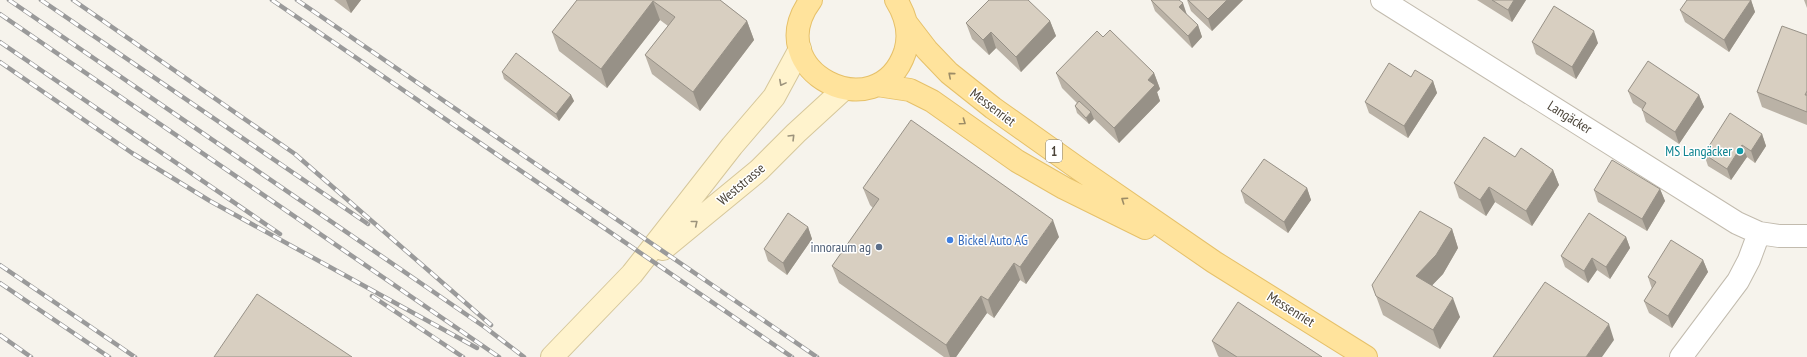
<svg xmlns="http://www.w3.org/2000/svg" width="1807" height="357" font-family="'PT Sans Narrow',sans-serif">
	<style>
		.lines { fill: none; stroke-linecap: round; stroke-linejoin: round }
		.street-casing { stroke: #c2bbae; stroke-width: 24 }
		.secondary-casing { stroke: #d6c79b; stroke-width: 24 }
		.primary-casing { stroke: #e6c16a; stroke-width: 24 }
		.street { stroke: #fff; stroke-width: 22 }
		.secondary { stroke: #fff3cd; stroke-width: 22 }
		.primary { stroke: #ffe39c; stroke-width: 22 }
		.rail-casing { stroke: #9a9a9a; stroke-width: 4.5 }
		.rail { stroke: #fff; stroke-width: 3; stroke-dasharray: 9; stroke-linecap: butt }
		.wall { fill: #bab2a6 }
		.shaded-wall { fill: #979187 }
		.building { fill: #d8cfc1; stroke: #979187 }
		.oneway { stroke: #9c8c66 }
		.oneway2 { stroke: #9c937c }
		.culture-dot { fill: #0f9aa8; stroke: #fff; stroke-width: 1.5 }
		.shop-dot { fill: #3f7fe0; stroke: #fff; stroke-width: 1.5 }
		.service-dot { fill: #5c6f8a; stroke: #fff; stroke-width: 1.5 }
		.labels { text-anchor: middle; stroke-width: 3; stroke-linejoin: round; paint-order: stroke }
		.shield { fill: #fff; stroke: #817c74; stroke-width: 1 }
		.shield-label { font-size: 13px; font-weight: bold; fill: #4b4439 }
		.street-label { font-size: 14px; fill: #4b4439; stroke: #fff }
		.culture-label { font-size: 14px; fill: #0d838f; stroke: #fff; text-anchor: end }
		.shop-label { font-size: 14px; fill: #366cbe; stroke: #fff; text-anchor: start }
		.service-label { font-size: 14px; fill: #4e5e75; stroke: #fff; text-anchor: end }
	</style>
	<rect width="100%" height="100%" fill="#f6f3ec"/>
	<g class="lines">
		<g class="street-casing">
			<path id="street" d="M1382,0L1737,223L1759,233L1749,260L1738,281L1681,357
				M1759,233L1779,236H1807"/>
		</g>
		<g class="secondary-casing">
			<path id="secondary" d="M663,249L759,170L796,133L844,89
				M552,357L632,274L732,146L774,97L800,49"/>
		</g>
		<g class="primary-casing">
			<path id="primary" d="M811,0C758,71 878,131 905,52C911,33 906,16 896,0
				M907,24L927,50L949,73L993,108L1079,169L1214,262L1366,357
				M877,85L910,90L932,101L1017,161L1064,188L1145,228"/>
		</g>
		<use href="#street" class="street"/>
		<use href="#secondary" class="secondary"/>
		<use href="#primary" class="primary"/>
		<g class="rail-casing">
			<path id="rail" d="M9,0L486,328L524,357
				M41,0L368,224
				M73,0L295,154L491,325
				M272,0L792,357
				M297,0L817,357
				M0,14L499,357
				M0,42L280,234
				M0,62L132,153L210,201L477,348
				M0,265L135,357
				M0,283L109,357
				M372,296L463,357
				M0,335L31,357"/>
		</g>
		<use href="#rail" class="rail"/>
	</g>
	<path class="wall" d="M334,0H361L351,13Z
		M577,0H720L747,21L754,40L700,111L652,74L645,55L668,26L660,20L607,88L559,51L552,32Z
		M1151,0L1187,15L1198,25L1202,37L1192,48L1155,11Z
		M1187,0H1243L1212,31L1191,11Z
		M1477,0H1526L1512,22Z
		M1751,0L1755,12L1729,52L1685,22L1680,10Z
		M1804,0H1807V8Z
		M1050,21L1056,36L1021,72L996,48L989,55L972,39L966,23Z
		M1807,35V125L1762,107L1757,92Z
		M1103,37L1154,73L1160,89L1157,92L1160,101L1119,143L1094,119L1089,124L1077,113L1075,106L1077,103L1062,88L1056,73Z
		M1532,42L1598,43L1576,79L1536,54Z
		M502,72L571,95L574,101L559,121L504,79Z
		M1411,77L1433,81L1437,93L1408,138L1369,113L1365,102Z
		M1628,91L1699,95L1704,107L1679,144L1646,122L1642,109L1633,103Z
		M1762,134L1766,146L1755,163L1747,157L1731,180L1708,166L1704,154Z
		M1515,157L1553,170L1559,185L1532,226L1495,202L1486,216L1459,198L1454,183Z
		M863,188L1059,237L1026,284L1020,280L994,318L987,313L956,357H944L839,283L832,266L873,208L870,205Z
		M1307,188L1311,200L1288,233L1245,203L1241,191Z
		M1660,189L1665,201L1647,231L1598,202L1594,190Z
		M808,227L812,239L787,275L768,261L764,249Z
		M1452,229L1458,248L1443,274L1432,285L1460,317L1440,349L1383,315L1376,296Z
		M1626,237L1630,248L1610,279L1597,270L1588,283L1565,267L1561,256Z
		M1703,260L1708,272L1672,328L1649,313L1644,301L1652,289L1648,277Z
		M1212,341L1322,357H1219L1218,356Z"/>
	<path class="shaded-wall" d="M346,0H361L351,13Z
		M1227,0H1243L1212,31L1208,19Z
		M1514,0H1526L1512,22L1508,10Z
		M1751,0L1755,12L1729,52L1724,40Z
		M653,1L660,20L607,88L601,69Z
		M1183,3L1187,15L1179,7Z
		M747,21L754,40L700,111L693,92Z
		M1050,21L1056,36L1021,72L1016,57Z
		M1198,25L1202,37L1192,48L1188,36Z
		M1594,31L1598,43L1576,79L1572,67Z
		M991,32L996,48L989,55L983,40Z
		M1154,73L1160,89L1157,92L1160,101L1119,143L1114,128L1148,80Z
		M1433,81L1437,93L1408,138L1404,126Z
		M571,95L574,101L559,121L556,114Z
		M1699,95L1704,107L1679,144L1675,132Z
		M1091,112L1094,119L1089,124L1086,118Z
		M1762,134L1766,146L1755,163L1751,151Z
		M1742,145L1747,157L1731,180L1727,169Z
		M1553,170L1559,185L1532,226L1526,211Z
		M1489,187L1495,202L1486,216L1480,200Z
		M1307,188L1311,200L1288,233L1284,222Z
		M1660,189L1665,201L1647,231L1642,219Z
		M1053,220L1059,237L1026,284L1020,267Z
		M808,227L812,239L787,275L783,263Z
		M1452,229L1458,248L1443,274L1423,295L1416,276Z
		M1626,237L1630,248L1610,279L1606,267Z
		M1592,258L1597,270L1588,283L1584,271Z
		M1703,260L1708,272L1672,328L1668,316Z
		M1014,263L1020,280L994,318L988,300Z
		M981,296L987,313L956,357H950L946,345Z
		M1453,298L1460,317L1440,349L1433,330Z
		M1609,324L1614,340L1602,357H1586Z"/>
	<path class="building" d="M577,0H720L747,21L693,92L645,55L675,17L653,1L601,69L552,32Z
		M989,0H1028L1050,21L1016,57L991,32L983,40L966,23Z
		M1151,0H1179L1183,3L1179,7L1198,25L1188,36Z
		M1188,0H1227L1208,19Z
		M1492,0H1514L1508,10Z
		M1687,0H1751L1724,40L1680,10Z
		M1554,6L1594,31L1572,67L1532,42Z
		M1782,26L1807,35V91L1805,95H1807V112L1757,92Z
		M1110,30L1154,73L1148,80L1155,85L1114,128L1056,73L1097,31L1103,37Z
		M516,53L571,95L556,114L502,72Z
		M1648,61L1699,95L1675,132L1642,110L1646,103L1628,91Z
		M1389,63L1411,77L1415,70L1433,81L1404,126L1365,102Z
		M1079,101L1091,112L1086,118L1075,106Z
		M1730,113L1762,134L1751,151L1742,145L1727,169L1704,154Z
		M911,120L1053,220L1020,267L1014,263L988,300L981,296L946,345L832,266L879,199L863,188Z
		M1484,137L1515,157L1521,148L1553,170L1526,211L1489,187L1480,200L1454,183Z
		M1264,159L1307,188L1284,222L1241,191Z
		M1612,160L1660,189L1642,219L1594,190Z
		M1420,211L1452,229L1436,255L1416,276L1453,298L1433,330L1376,296L1372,285Z
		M788,213L808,227L783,263L764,249Z
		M1589,213L1626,237L1606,267L1592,258L1584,271L1561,256Z
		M1671,240L1703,260L1668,316L1644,301L1656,282L1648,277Z
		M1545,282L1609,324L1586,357H1493Z
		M257,294L352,357H214Z
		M1238,302L1322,357H1237L1212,341Z"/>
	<defs><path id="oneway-chevron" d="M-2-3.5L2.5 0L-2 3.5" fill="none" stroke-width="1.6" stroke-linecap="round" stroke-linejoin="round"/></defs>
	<g class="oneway">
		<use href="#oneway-chevron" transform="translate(951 75) rotate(-139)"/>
		<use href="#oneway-chevron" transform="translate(963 122) rotate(35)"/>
		<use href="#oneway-chevron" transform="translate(1124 200) rotate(-146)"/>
	</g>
	<g class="oneway2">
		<use href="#oneway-chevron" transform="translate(782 83) rotate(118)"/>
		<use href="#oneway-chevron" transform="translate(792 137) rotate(-45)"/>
		<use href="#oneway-chevron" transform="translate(695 223) rotate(-39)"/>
	</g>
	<circle class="culture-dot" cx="1740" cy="151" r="4"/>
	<circle class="shop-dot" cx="950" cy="240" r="4"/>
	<circle class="service-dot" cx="879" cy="247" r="4"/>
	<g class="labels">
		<rect class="shield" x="1046" y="140" width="16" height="22" rx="3"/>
		<g class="shield-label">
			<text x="1054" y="156">1</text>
		</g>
		<g class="street-label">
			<text transform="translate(993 107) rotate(37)" y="5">Messenriet</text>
			<text transform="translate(1570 117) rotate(32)" y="5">Langäcker</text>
			<text transform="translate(741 184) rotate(-40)" y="5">Weststrasse</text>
			<text transform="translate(1291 309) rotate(32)" y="5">Messenriet</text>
		</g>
		<g class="culture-label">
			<text x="1732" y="156">MS Langäcker</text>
		</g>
		<g class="shop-label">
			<text x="958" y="245">Bickel Auto AG</text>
		</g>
		<g class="service-label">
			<text x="871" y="252">innoraum ag</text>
		</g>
	</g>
</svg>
